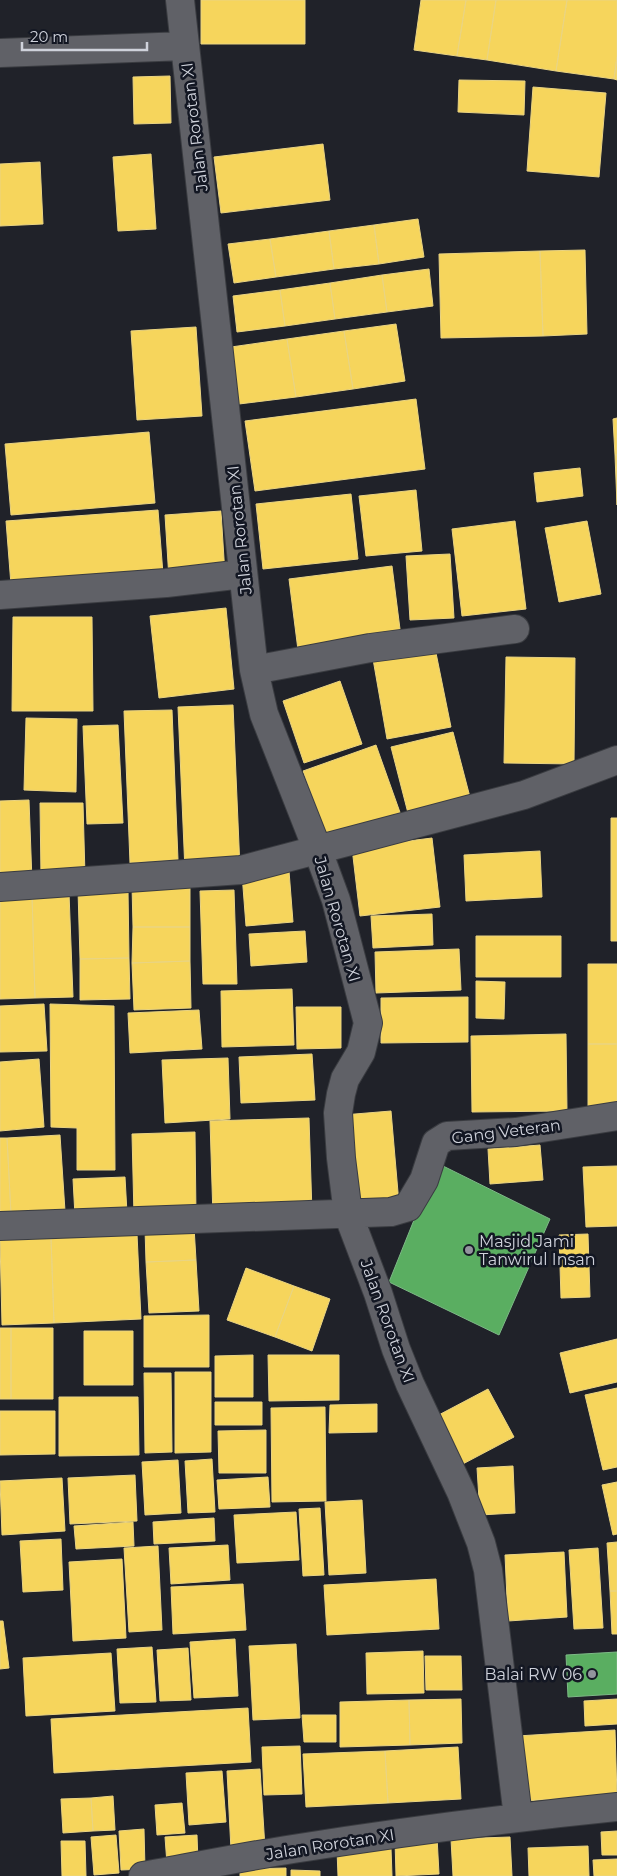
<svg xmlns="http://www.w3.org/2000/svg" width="617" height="1876" font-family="Montserrat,sans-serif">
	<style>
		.homes { fill: #f6d55c; stroke: #ead482 }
		.public { fill: #5aae61; stroke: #7db986 }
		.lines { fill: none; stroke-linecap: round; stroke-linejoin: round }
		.street-casing { stroke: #3a3c41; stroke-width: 30 }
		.street { stroke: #606167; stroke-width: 28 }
		.poi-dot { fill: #92949d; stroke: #131723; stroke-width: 2 }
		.labels { text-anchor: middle; stroke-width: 5; stroke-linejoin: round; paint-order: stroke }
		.street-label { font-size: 16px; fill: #cfd2db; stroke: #131723 }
		.poi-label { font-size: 16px; fill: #cfd2db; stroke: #131723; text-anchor: start }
	</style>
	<rect width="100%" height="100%" fill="#202229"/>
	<path class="homes" d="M201,0H305V44H201Z
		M421,0H466L457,56L414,50Z
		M466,0H496L487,60L457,56Z
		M496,0H567L556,71L487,60Z
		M567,0H617V57L614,79L556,71Z
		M617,57V80L614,79Z
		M170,76L171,123L134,124L133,77Z
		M459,80L525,81L524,115L458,112Z
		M533,87L606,93L599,177L527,171Z
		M323,144L330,200L221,213L214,157Z
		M151,154L156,229L118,231L113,157Z
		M40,162L43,224L0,226V164Z
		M418,219L424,257L379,264L374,225Z
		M374,225L379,264L334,269L329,231Z
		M329,231L334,269L276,277L270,239Z
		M270,239L276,277L234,283L228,244Z
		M585,250L587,334L543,336L540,251Z
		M540,251L543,336L441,338L439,254Z
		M429,269L433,306L387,312L382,275Z
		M382,275L387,312L335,319L330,283Z
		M330,283L335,319L285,326L280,290Z
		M280,290L285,326L237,332L233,296Z
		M396,324L405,381L353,389L344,331Z
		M196,327L202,416L137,420L131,331Z
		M344,331L353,389L296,397L287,339Z
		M287,339L296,397L239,404L231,347Z
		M416,399L425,469L255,491L245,421Z
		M617,418V455H615L613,419Z
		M149,432L155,503L11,515L5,444Z
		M615,455H617V505Z
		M580,468L583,496L537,502L534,473Z
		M416,490L422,551L366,556L359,496Z
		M351,494L358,559L263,569L256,504Z
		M158,510L163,574L11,585L6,521Z
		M221,511L225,575L169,579L165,515Z
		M515,521L526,609L462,616L452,529Z
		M587,521L601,594L559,602L545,528Z
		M450,554L454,618L410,620L406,556Z
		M392,566L401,637L298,650L289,579Z
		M226,608L234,689L159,698L150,616Z
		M13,617H92L93,711H12Z
		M435,648L451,727L387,739L373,659Z
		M506,657L575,658L574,764L504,763Z
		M340,681L362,744L304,763L283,701Z
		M233,705L240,869L185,871L178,707Z
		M172,710L178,860L130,863L124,711Z
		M26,718L77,719L76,792L24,790Z
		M118,725L123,823L87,824L83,726Z
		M453,732L471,801L409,817L391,747Z
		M376,745L402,818L329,844L303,771Z
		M29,800L32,881L0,883V801Z
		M40,803H83L85,876L41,877Z
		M611,818H617V941H611Z
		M432,838L440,907L360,916L352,848Z
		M540,851L542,897L466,901L464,855Z
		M289,871L293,922L246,926L242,874Z
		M190,884V927H133L132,885Z
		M78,890H128L129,958L80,959Z
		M234,890L237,984H203L200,891Z
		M69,893L73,997L35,998L32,895Z
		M32,895L35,998L0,999V896Z
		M432,914L433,945L373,948L371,916Z
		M133,927H190V961L132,963Z
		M305,931L307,962L251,966L249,934Z
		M476,936H561V977H476Z
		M459,949L461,990L376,993L375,952Z
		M129,958L130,999L80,1000V959Z
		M190,961L191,1008L134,1010L132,963Z
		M588,964H617V1044H588Z
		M476,981L505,982L504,1019L476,1018Z
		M292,989L294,1045L222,1047L221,991Z
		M468,997V1042L381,1043V998Z
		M44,1004L47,1051L0,1052V1006Z
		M50,1004L114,1006L115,1170H77V1128L51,1127Z
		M296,1007H341V1048L297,1049Z
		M199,1010L202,1049L130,1053L128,1013Z
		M566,1034L567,1111L472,1112L471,1036Z
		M588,1044H617V1105L588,1106Z
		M312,1054L315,1100L241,1103L239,1057Z
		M228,1058L230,1119L165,1123L162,1060Z
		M39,1059L44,1127L0,1131V1062Z
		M391,1111L399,1204L351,1207L343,1115Z
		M309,1118L312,1213L213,1217L210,1121Z
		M195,1132L196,1215L134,1216L132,1134Z
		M60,1135L65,1211L11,1214L7,1138Z
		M0,1138H7L11,1214L0,1215Z
		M540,1145L543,1180L490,1184L488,1149Z
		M617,1166V1226L586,1227L583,1167Z
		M125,1177L127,1213L75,1216L73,1179Z
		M194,1227L196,1260L146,1262L145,1229Z
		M137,1234L141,1319L54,1323L51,1238Z
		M588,1234L590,1297L561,1298L559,1235Z
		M51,1238L54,1323L2,1325L0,1240Z
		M196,1260L199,1311L149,1313L146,1262Z
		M246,1268L294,1286L275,1337L227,1320Z
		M294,1286L330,1299L312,1351L275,1337Z
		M209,1315V1367H144V1316Z
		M0,1328H11V1399H0Z
		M11,1328H53V1399H11Z
		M84,1331H133V1385H84Z
		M617,1339V1382L570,1393L560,1353Z
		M253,1355V1397H215V1356Z
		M268,1355H339V1400L269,1401Z
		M175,1372H211V1452L175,1453Z
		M144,1373H171L172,1452L145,1453Z
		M617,1388V1467L603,1470L585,1395Z
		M488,1389L514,1437L459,1466L433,1418Z
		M59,1397H138L139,1455L59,1456Z
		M215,1402H262V1425H215Z
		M377,1404V1432L329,1433L330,1405Z
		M325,1407L326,1501L272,1502L271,1408Z
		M0,1411H55V1454L0,1455Z
		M266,1430V1473H219L218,1431Z
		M212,1459L215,1512L188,1513L185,1461Z
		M178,1460L181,1513L145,1515L142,1462Z
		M513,1466L515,1513L480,1515L477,1468Z
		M135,1475L137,1521L70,1524L68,1478Z
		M268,1477L270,1507L219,1509L217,1480Z
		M62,1478L65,1531L2,1535L0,1481Z
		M617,1482V1534L613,1535L602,1485Z
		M362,1500L366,1573L329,1575L325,1502Z
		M320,1508L324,1575L303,1576L299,1509Z
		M296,1512L299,1560L237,1563L234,1515Z
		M214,1518L215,1541L154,1544L153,1522Z
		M133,1522L134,1546L76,1549L74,1526Z
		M61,1539L63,1590L23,1592L20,1541Z
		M617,1542V1591H610L607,1543Z
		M228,1545L230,1580L171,1584L169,1548Z
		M158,1546L162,1630L129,1632L124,1548Z
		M598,1548L603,1628L574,1629L569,1550Z
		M564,1552L567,1617L508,1621L505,1555Z
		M122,1559L126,1638L73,1641L69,1562Z
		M436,1579L439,1629L327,1635L324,1585Z
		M243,1584L246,1630L173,1634L171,1587Z
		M610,1591H617V1634H612Z
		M0,1621H3L9,1668L0,1669Z
		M235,1639L238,1696L194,1698L190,1642Z
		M296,1644L300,1718L253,1720L249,1646Z
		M152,1647L156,1702L120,1703L117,1649Z
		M188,1648L191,1700L160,1701L157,1650Z
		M423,1651L424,1693L367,1694L366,1653Z
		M111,1653L115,1711L26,1716L23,1658Z
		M425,1656H461L462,1690H426Z
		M461,1699L462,1743L410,1745L409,1700Z
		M617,1699V1724L585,1726L584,1701Z
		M409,1700L410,1745L340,1747V1702Z
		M248,1708L251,1762L54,1773L51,1719Z
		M302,1715H336V1742H304Z
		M615,1730L617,1796L521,1801L517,1736Z
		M300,1746L302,1794L264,1795L262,1747Z
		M458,1747L461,1799L388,1803L385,1751Z
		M385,1751L388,1803L306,1807L303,1754Z
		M260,1769L265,1848L231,1850L227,1771Z
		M222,1771L226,1822L189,1825L186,1773Z
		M113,1796L115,1830L93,1831L91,1798Z
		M91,1798L93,1831L63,1833L61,1799Z
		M182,1803L185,1833L157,1835L155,1805Z
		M144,1829L145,1869L121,1870L119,1831Z
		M617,1831V1855H602L601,1832Z
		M116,1835L119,1873L94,1875L91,1837Z
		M197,1835L198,1862L167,1864L165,1837Z
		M437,1837L439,1874L396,1876L395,1840Z
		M510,1837L512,1876H453L451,1839Z
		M61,1841H85L86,1876H62Z
		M588,1846L589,1876H529L528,1848Z
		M391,1848L392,1876H338L337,1850Z
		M617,1859V1876H594L593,1860Z
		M286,1868V1876H240V1869Z
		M291,1870L320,1871V1876H291Z"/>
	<path class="public" d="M437,1163L550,1219L499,1335L389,1282Z
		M617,1652V1694L568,1697L566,1655Z"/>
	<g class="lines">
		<g class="street-casing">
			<path id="street" d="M180,0L254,670L264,714L318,851L336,900L368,1023L361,1052L345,1079L341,1094L338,1113L341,1158L348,1214L378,1293L396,1349L410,1384L461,1492L481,1543L488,1570L518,1817
				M0,53L185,46
				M0,595L166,583L243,574
				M254,670L370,648L515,629
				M0,887L241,870L524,795L617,760
				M0,1226L391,1212L408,1207L424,1180L436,1143L447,1136L516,1132L617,1116
				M143,1876C193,1867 243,1857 293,1849C400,1832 509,1818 617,1807"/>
		</g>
		<use href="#street" class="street"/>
	</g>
	<g class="poi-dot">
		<circle cx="469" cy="1250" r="5"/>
		<circle cx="592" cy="1674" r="5"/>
	</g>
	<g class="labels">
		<g class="street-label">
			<text transform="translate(194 127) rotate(-97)" y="6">Jalan Rorotan XI</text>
			<text transform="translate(239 530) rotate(-96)" y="6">Jalan Rorotan XI</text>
			<text transform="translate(338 919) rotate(74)" y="6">Jalan Rorotan XI</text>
			<text transform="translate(506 1131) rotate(-7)" y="6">Gang Veteran</text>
			<text transform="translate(388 1321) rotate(70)" y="6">Jalan Rorotan XI</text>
			<text transform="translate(330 1844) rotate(-9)" y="6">Jalan Rorotan XI</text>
		</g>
		<g class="poi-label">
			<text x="479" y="1247">Masjid Jami<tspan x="479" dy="18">Tanwirul Insan</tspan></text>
			<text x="582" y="1680" text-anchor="end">Balai RW 06</text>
		</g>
	</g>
	<path d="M22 42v8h125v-8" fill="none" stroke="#cfd2db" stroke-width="2.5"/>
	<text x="30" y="42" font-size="15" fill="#cfd2db" stroke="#131723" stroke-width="4" paint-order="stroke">20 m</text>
</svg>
